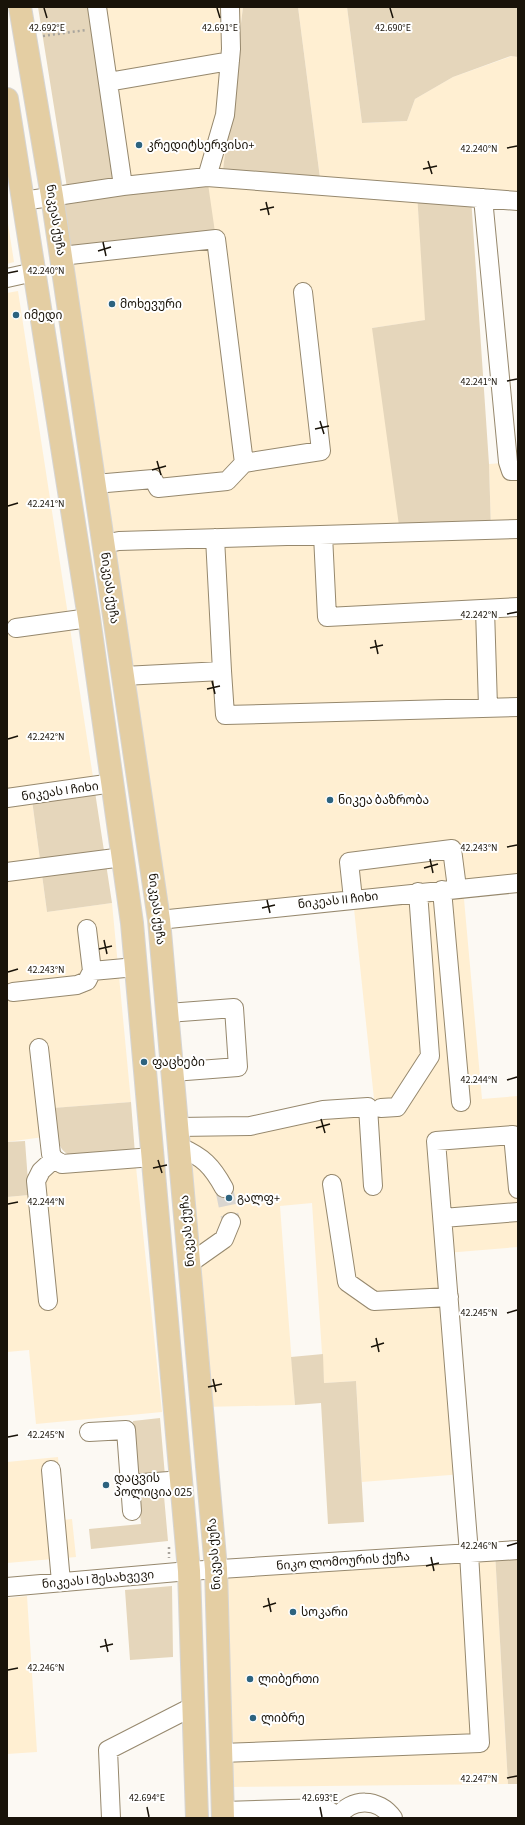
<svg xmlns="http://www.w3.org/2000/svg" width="525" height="1825" font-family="'Source Sans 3','Noto Sans Georgian',sans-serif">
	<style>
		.built { fill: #ffefd2 }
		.green { fill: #e5d6bb }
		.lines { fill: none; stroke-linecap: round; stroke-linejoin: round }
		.minor-tunnel { stroke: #dad6d0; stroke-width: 18; stroke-dasharray: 18 9; stroke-linecap: butt }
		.minor-casing { stroke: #96886d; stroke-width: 20 }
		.major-casing { stroke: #d6d5d3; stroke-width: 24 }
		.path { stroke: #a9a59d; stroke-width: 2.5; stroke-dasharray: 2 3; stroke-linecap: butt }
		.minor { stroke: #fff; stroke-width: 18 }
		.major { stroke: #e4cea3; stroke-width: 22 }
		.ticks { fill: none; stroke: #191309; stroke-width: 1.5 }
		.poi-dot { fill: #2d637f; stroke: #fff; stroke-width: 1.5 }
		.labels { text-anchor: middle; stroke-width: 4; stroke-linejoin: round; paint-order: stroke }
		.poi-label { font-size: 12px; fill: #191309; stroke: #fff; text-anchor: start }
		.street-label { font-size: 12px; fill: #191309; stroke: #fff }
		.ticks-label { font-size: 10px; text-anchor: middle; fill: #191309; stroke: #fff; stroke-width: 4; stroke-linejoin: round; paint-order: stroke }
	</style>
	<rect width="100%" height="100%" fill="#fcf9f3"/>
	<path class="built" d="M97,7H243L222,178L321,186L298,7H347L362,123L407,121L415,99L453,77L512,56L518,57V201L417,193L426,320L372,328L491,530L489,464L518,462V883L463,888L482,1099L518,1096V1247L446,1253L463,1474L362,1482L356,1381L324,1383L312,1203L280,1206L295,1405L202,1407L177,1121L260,1116L328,1100L374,1099L353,899L159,920L61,256L123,186Z
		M7,217L14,262L7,264Z
		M18,291L93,777L7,789V293Z
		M32,800L47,912L112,903L131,1102L54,1108L58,1135L7,1142V804Z
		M136,1167L162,1412L36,1424L29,1350L7,1352V1197L29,1195L27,1174Z
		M58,1457L63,1520L72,1519L76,1557L7,1563V1462Z
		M495,1552L508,1784L222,1787L216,1569Z
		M27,1596L37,1752L7,1754V1598Z"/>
	<path class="green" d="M38,7H97L123,186L207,177L216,239L61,256L52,196L68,194Z
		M243,7H298L321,186L222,178Z
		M347,7H518V57L511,56L453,77L415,99L407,121L362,123Z
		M417,193L471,197L489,464L491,530L400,533L372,328L425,320Z
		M95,792L112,903L47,912L32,800Z
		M131,1102L135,1154C113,1156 67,1169 59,1143C55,1132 55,1119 53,1108Z
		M25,1141L29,1195L7,1197V1142Z
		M323,1354L324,1383L356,1381L364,1522L328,1524L321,1403L295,1405L291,1357Z
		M160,1418L165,1476L138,1478L133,1421Z
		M163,1485L168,1541L91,1549L89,1529L141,1524L137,1487Z
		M518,1550V1784H508L495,1552Z
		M172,1586L173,1657L130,1660L125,1590Z"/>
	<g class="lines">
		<path class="minor-tunnel" d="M224,1188L231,1222"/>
		<g class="minor-casing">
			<path id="minor" d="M97,7L123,186
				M108,82L230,61
				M207,177L225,115L231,49L230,7
				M483,198L508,462L511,471H518
				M23,201L123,186L207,177L518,201
				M61,256L216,239L244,463
				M7,278L34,272
				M95,484L153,479L158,488L227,481L244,463L321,451L303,292
				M323,535L327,617L518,607
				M104,544L119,541L518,529
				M485,609L488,707
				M16,628L89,618
				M222,671L225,715L518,707
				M123,676L222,671L215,538
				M7,798L113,783
				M7,872L123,857
				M442,890L461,1102
				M353,899L349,862L452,849L457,888
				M159,920L518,883
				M87,929L92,971
				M13,992L77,985L87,981L92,971L136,967
				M168,1013L234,1008L238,1067L173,1072
				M39,1048L51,1154L54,1159L62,1164L153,1157
				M381,1108L397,1107L430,1056L418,892
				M178,1127L250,1126L323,1110L368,1107L373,1186
				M180,1147C203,1157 212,1166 224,1188
				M332,1184L347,1282L374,1301L449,1297
				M443,1218L518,1212
				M190,1263L224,1239L231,1222
				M48,1301L36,1181L41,1171L54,1159
				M89,1432L126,1430L132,1511
				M51,1470L61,1582
				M130,1484L182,1480
				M7,1587L189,1571L518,1550
				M221,1753L480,1743L469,1553L436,1141L513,1135L518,1189
				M223,1811L325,1808L338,1817
				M111,1818L108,1750L194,1706
				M337,1818C351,1797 379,1798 393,1818"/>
		</g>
		<g class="major-casing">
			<path id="major" d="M20,7L52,196L159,920L216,1569L223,1818
				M7,99L89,618L132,923L189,1571L197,1818"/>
		</g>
		<path class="path" d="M43,36L86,30
			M169,1547V1558"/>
		<use href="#minor" class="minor"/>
		<use href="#major" class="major"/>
	</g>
	<path class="ticks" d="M44,8L47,18M217,8L220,18M390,8L393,18M507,148L517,146M428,161L432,174M423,169L437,166M266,202L269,215M260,210L274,207M103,242L106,256M98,251L111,247M8,273L18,271M507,381L517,379M320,421L324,434M315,429L329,426M157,461L161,475M152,470L166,466M8,506L18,503M507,614L517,612M375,640L378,654M370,648L383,645M212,681L215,694M207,689L220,686M8,739L18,736M507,847L517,845M430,859L433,873M424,868L438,864M267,900L270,913M262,908L275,905M104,940L107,954M99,949L112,946M8,972L18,969M507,1080L517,1077M321,1119L325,1133M316,1128L330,1124M158,1160L162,1173M153,1168L167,1165M8,1204L18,1202M507,1313L517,1310M376,1338L379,1352M371,1347L384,1343M213,1379L216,1392M208,1387L222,1384M8,1437L18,1435M507,1546L517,1543M431,1557L434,1571M426,1566L439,1563M268,1598L271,1612M263,1607L276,1603M105,1639L108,1652M100,1647L113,1644M8,1670L18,1668M507,1778L517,1776M147,1807L149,1817M320,1807L322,1817"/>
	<g class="poi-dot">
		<circle cx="139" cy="145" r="4"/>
		<circle cx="112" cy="304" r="4"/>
		<circle cx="16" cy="315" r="4"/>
		<circle cx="330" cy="800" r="4"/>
		<circle cx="144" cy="1062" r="4"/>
		<circle cx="229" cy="1198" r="4"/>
		<circle cx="106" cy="1485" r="4"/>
		<circle cx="293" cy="1612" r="4"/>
		<circle cx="250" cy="1679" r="4"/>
		<circle cx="253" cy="1718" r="4"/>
	</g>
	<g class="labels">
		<g class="poi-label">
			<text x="147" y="149">კრედიტსერვისი+</text>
			<text x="120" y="308">მოხევური</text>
			<text x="24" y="319">იმედი</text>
			<text x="338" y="804">ნიკეა ბაზრობა</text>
			<text x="152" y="1066">ფაცხები</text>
			<text x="237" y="1202">გალფ+</text>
			<text x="114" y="1482">დაცვის<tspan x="114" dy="14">პოლიცია 025</tspan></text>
			<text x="301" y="1616">სოკარი</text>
			<text x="258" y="1683">ლიბერთი</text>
			<text x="261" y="1722">ლიბრე</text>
		</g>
		<g class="street-label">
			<text transform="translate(56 220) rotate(81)" y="4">ნიკეას ქუჩა</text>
			<text transform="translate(110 588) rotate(82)" y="4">ნიკეას ქუჩა</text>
			<text transform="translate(60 791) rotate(-8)" y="4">ნიკეას I ჩიხი</text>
			<text transform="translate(338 900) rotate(-6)" y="4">ნიკეას II ჩიხი</text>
			<text transform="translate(157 909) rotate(83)" y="4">ნიკეას ქუჩა</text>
			<text transform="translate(187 1231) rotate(-95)" y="4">ნიკეას ქუჩა</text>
			<text transform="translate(214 1554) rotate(-94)" y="4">ნიკეას ქუჩა</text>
			<text transform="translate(343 1561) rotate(-4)" y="4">ნიკო ლომოურის ქუჩა</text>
			<text transform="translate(98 1579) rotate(-5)" y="4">ნიკეას I შესახვევი</text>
		</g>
	</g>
	<g class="ticks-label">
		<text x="47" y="31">42.692°E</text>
		<text x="220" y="31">42.691°E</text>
		<text x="393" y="31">42.690°E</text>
		<text x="479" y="152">42.240°N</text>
		<text x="46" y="274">42.240°N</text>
		<text x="479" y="385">42.241°N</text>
		<text x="46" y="507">42.241°N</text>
		<text x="479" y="618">42.242°N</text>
		<text x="46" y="740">42.242°N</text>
		<text x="479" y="851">42.243°N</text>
		<text x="46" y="973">42.243°N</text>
		<text x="479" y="1083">42.244°N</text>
		<text x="46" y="1205">42.244°N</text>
		<text x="479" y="1316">42.245°N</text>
		<text x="46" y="1438">42.245°N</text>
		<text x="479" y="1549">42.246°N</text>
		<text x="46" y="1671">42.246°N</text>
		<text x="479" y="1782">42.247°N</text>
		<text x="147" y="1801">42.694°E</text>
		<text x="320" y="1801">42.693°E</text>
	</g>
	<rect width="525" height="1825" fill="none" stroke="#191309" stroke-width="16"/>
</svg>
